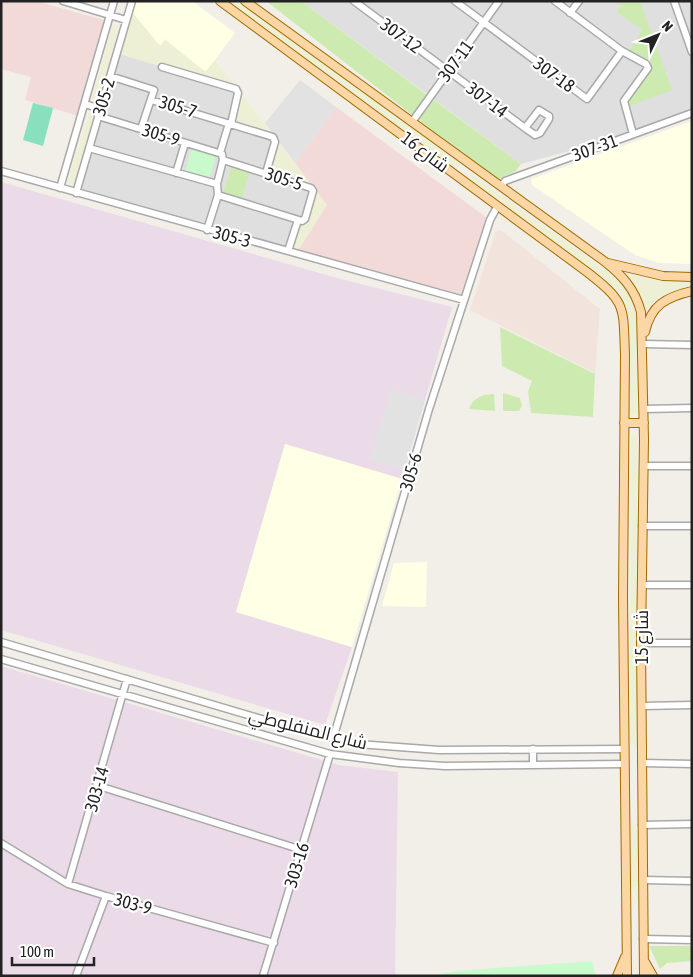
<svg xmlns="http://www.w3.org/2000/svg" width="693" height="977" font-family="'Asap Condensed',Cairo,sans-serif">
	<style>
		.residential { fill: #e0dfdf }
		.commercial { fill: #f2dad9 }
		.industrial { fill: #ebdbe8 }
		.education { fill: #ffffe5 }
		.military { fill: #f3e3dd }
		.farmland { fill: #eef0d5 }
		.grass { fill: #cdebb0 }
		.park { fill: #c8facc }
		.pitch { fill: #88e0be }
		.parking { fill: #e2e2e2 }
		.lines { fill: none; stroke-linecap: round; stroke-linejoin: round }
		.minor-casing { stroke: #a9a9a9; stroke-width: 9 }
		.major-casing { stroke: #a06b00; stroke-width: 10 }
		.minor { stroke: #fff; stroke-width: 6 }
		.major { stroke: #fcd6a4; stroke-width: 8 }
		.labels { text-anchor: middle; stroke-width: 4.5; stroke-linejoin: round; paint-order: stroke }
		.street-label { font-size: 18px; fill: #222; stroke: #fff }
	</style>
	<rect width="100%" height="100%" fill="#f2efe9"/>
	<path class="residential" d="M301,1H692V109L633,134L521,164Z
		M117,53L236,89L311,188L305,219L288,251L76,193Z"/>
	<path class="commercial" d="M1,1H36L104,20L78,116L25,100L31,77L1,69Z
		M336,107L490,220L464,300L296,253L327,205L295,163Z"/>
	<path class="industrial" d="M1,182L337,278L452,307L402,479L285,444L236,612L352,647L325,725L1,630Z
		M1,666L339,765L398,772L395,976H1Z"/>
	<path class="education" d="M136,1H192L235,33L206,72L165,40L160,46L132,12Z
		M692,121V264L659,263L635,255L532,185L531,179Z
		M285,444L402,479L352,647L236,612Z
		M427,562L426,607L382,606L394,563Z"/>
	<path class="military" d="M501,230L600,309L595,373L470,310L496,231Z"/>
	<path class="farmland" d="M230,1H240L246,5L459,162L460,167L453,168Z
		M132,12L160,46L165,39L205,72L215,60L327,205L299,249L289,247L298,220L302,221L313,191L266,173L275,139L231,124L238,93L235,89L120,54Z
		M113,25H117L118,29L98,100L95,102L92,98Z
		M90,109L95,110V113L74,183L71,185L68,182Z
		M471,173L616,278L626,290L632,299L637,317V414L632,415L629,413V325L626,304L621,294L611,284L469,178Z
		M623,273L669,280H692V286L658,297L651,305L646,317L637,289Z
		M631,436L637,437V745L630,744Z
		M631,819L638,836V886L630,888Z"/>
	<path class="grass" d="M266,1H301L427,95L414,114H411Z
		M614,1H640L672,90L625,108L624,104L648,68L628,53L642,30L617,12L621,6Z
		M434,100L521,164L516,171L498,179L421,122L420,118Z
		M232,165L250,171L242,198L223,193Z
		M500,327L595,374L593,417L531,413L528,391L532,381L502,366Z
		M503,393L520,398L522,406L519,411H503Z
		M494,394L495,411L469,409C472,398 483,394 494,394Z
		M649,946H692V952H690L692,961L667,963L660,969Z"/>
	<path class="park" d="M192,148L216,155L209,180L185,173Z
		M592,961L596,976H431L456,971Z"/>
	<path class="pitch" d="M33,103L53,108L43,146L23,140Z"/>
	<path class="parking" d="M300,80L336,107L295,163L265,123Z
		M391,389L425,400L404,470L370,459Z"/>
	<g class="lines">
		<g class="minor-casing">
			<path id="minor" d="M63,1L126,20
				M354,1L525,128L535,135L540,133L549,119V116L539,110L525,128
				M455,1L587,99L622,51L555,1
				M674,1L692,52
				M570,13L579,1
				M622,51L646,64L648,68L624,101L633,134
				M162,67L236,89L238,93L231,124
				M110,76L154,90L141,129
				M151,100L273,137L275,142L266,173
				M85,104L100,109
				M98,116L222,154L223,160L217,184L218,195L207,230
				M412,122L499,1
				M89,148L217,184
				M220,153L229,123
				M1,171L464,300
				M176,173L185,143
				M501,186L505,181L692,113
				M60,188L114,1
				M76,193L132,1
				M218,195L302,221L305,219L313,191L311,188L223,160
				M288,251L298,220
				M643,344L692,345
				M644,409L692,408
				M644,466H692
				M642,526H692
				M642,585H692
				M1,642L275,723L358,744L439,750L624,749
				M641,643H692
				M1,659L330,754L399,763L445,766L624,764
				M642,706L692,705
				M333,739L429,409L490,220L497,207
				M533,749V765
				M642,763L692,764
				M99,786L302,850
				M642,825L692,824
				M1,843L68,884L106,896L274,943
				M643,880L692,881
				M68,884L127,679
				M643,939L692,940
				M76,976L106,896
				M263,976L330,754"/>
		</g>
		<g class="major-casing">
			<path id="major" d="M220,1L587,272C627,303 623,306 625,355L623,597L627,976
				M245,1L604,261C622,275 635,289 641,312L644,439L641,643L644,976
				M608,263L663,276L692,277
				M645,332C651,305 666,297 692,291
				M624,423H644
				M645,962L653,976
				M617,976L625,957"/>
		</g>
		<use href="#minor" class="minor"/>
		<use href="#major" class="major"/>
	</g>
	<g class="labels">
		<g class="street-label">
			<text transform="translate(401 36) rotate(36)" y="6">307-12</text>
			<text transform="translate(456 61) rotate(-54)" y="6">307-11</text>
			<text transform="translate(554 75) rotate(36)" y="6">307-18</text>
			<text transform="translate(104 97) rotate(-74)" y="6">305-2</text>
			<text transform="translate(487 100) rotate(37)" y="6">307-14</text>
			<text transform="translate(178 107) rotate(17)" y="6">305-7</text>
			<text transform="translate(161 135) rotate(17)" y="6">305-9</text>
			<text transform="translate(595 148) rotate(-20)" y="6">307-31</text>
			<text transform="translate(425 152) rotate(37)" y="6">شارع 16</text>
			<text transform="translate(284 179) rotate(18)" y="6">305-5</text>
			<text transform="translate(232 237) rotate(15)" y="6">305-3</text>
			<text transform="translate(411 472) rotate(-74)" y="6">305-6</text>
			<text transform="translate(642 637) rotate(-90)" y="6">شارع 15</text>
			<text transform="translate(308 729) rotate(14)" y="6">شارع المنفلوطي</text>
			<text transform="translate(97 789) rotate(-74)" y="6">303-14</text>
			<text transform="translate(297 865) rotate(-73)" y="6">303-16</text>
			<text transform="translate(133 904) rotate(15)" y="6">303-9</text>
		</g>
	</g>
	<rect width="693" height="977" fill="none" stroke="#222222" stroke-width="5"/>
	<g transform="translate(658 35) rotate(47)" stroke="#ffffff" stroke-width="4" paint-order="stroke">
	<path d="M0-4L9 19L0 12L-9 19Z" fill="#222222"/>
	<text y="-8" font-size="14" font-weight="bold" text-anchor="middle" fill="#222222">N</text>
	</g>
	<path d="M12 957v8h82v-8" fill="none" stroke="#222222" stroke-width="2.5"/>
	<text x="20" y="957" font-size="15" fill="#222222" stroke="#ffffff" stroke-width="4" paint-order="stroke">100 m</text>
</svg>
